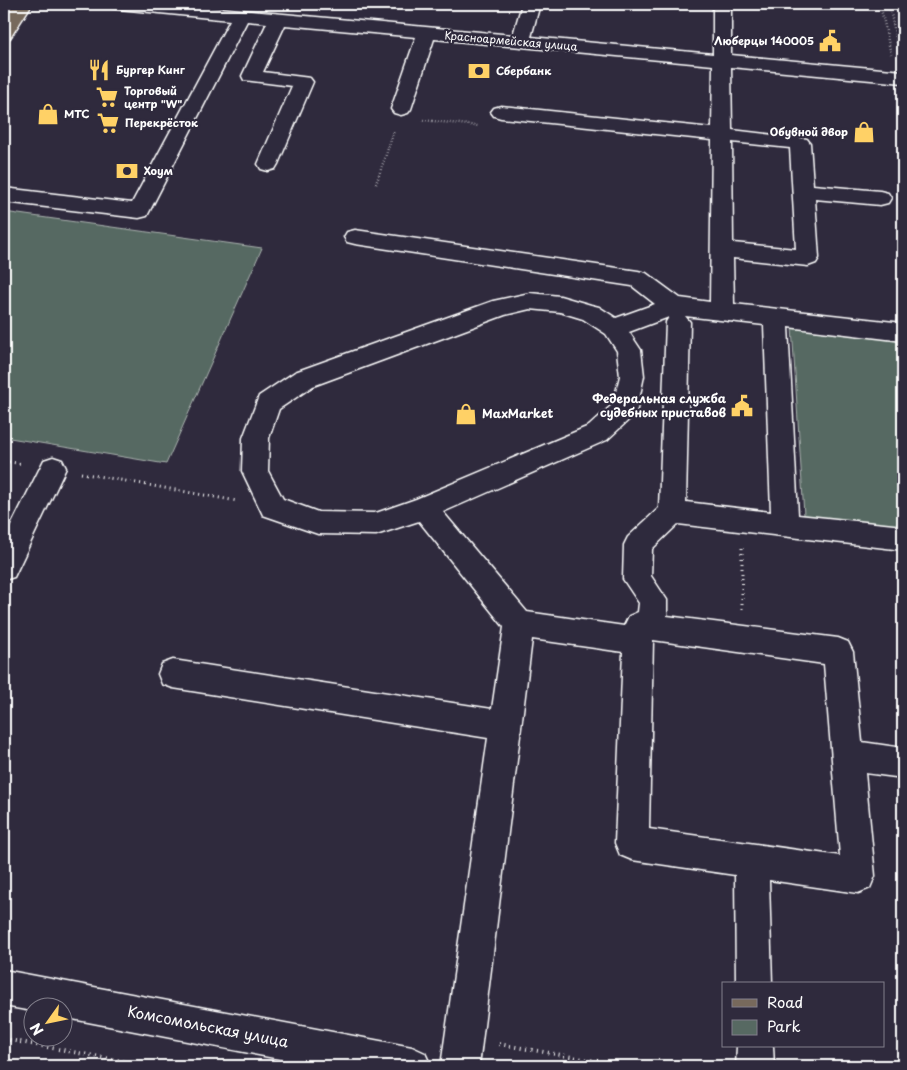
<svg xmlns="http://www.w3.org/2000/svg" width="907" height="1070" font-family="'Playpen Sans',sans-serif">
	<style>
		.green { fill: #576962; stroke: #abb4b0 }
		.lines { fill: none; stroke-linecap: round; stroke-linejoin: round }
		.minor-casing { stroke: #fff; stroke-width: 3 }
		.major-casing { stroke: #fff; stroke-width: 3 }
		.path-far2 { stroke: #fff; stroke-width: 2.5; stroke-dasharray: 0.5 2.5; stroke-linecap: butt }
		.path-far1 { stroke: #fff; stroke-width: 3; stroke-dasharray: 1 4; stroke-linecap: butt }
		.path { stroke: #fff; stroke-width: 4; stroke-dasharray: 1 4.5; stroke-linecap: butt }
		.minor { fill: #2f2a3d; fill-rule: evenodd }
		.major { fill: #77695c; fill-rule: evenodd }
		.labels { text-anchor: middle; stroke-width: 4.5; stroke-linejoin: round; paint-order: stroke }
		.far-street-label { font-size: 11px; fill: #fff; stroke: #2f2a3d }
		.far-poi-label { font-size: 11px; font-weight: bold; fill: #fff; stroke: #2f2a3d; text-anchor: start }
		.poi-label { font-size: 12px; font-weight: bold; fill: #fff; stroke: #2f2a3d; text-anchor: end }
		.near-street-label { font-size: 15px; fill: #fff; stroke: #2f2a3d }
	</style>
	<rect width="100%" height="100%" fill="#2f2a3d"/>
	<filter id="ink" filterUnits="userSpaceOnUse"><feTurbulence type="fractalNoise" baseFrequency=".02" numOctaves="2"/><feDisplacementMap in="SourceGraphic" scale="10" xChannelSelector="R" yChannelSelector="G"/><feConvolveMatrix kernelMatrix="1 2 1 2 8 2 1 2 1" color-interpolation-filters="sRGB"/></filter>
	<g filter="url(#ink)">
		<path class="green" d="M4,212L262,248L166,464L4,437Z
			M792,327L903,338V527L804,515Z"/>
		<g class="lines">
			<g class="minor-casing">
				<path id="minor" d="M8,4H29L10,18L4,19V6Z
					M110,4H173L513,35L522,4H540L531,37L713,54V4H731V55L903,71V83L731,67L732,130L807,139L810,143L813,185L880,191L888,193L891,198L888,203L880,205L815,199L819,258L816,263L808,266L733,258L734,304L903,323V341L788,327L798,515L903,526V550L678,524L652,549L651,576L667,600V616L838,638L848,642L853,652L862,742L903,748V778L865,773L875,876L870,888L858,893L769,880L772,984H736L735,875L632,860L620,855L615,843L623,652L532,639L479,1066H441L488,738L173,688L162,684L158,674L162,664L173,660L492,709L504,627L419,521L376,535L318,534L263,515L242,471L243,438L259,396L295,372L493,301L530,293L560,296L591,305L599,307L616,318L655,304L632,286L355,244L347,242L344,237L347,232L355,230L638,271L646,273L680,298L710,302L712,140L501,118L494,116L491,112L494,108L501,106L712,128L713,65L434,39L411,109L408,113L401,115L394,113L391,109L416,37L285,25L263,72L310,78L313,82L278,164L275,169L268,171L261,169L258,164L292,86L244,80L242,76L267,23L247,21L147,216L139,218L4,202V188L132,203L230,20L119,9L113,8ZM732,142L790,148L796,249L733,243ZM530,309L560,312L583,319L606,334L617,351L620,376L613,404L589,426L416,499L376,513L318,512L283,499L268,471L269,438L279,409L313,386L505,315ZM685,316L764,325L771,512L686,502L690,322ZM669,317L666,322L659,508L628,537L624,545L623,579L639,603L638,612L629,616L624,626L527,612L443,512L607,440L633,416L637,409L644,376L641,350L629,332ZM653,640L824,664L840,856L649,829Z
					M53,457L62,460L66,468L14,577L4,580V540L44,460Z
					M4,970L412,1047L425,1053L431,1066H316L62,1017V1008H32V1011L4,1006Z
					M737,1046H773L774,1066H736Z"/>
			</g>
			<g class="major-casing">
				<path id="major" d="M14,4H32L10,38L4,39V20Z"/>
			</g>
			<path class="path-far2" d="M880,4L891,54
				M889,4L899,53
				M901,100L903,110
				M423,120L479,126
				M376,184L394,131"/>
			<path class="path-far1" d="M4,461L23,464
				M81,473L237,501
				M742,548V610"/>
			<path class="path" d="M4,1039L148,1066
				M499,1044L623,1066"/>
			<use href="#minor" class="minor"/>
			<use href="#major" class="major"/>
		</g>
	</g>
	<defs>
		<g id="civic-bare" transform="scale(1.725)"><path d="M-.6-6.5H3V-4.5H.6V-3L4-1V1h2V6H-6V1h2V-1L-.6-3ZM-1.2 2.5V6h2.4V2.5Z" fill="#ffd166" stroke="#2f2a3d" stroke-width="2.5" paint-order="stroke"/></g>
		<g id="restaurant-bare" transform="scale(1.725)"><path d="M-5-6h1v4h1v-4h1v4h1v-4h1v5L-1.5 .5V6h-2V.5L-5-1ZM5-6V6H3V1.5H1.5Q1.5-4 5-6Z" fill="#ffd166" stroke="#2f2a3d" stroke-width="2.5" paint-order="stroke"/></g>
		<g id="bank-bare" transform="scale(1.725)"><path d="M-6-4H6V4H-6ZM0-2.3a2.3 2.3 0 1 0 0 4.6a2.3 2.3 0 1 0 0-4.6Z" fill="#ffd166" stroke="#2f2a3d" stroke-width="2.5" paint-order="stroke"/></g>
		<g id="supermarket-bare" transform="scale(1.725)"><path d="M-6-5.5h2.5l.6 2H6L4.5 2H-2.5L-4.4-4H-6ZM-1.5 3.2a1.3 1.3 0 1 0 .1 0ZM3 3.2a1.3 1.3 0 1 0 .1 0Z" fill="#ffd166" stroke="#2f2a3d" stroke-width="2.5" paint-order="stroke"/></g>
		<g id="shop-bare" transform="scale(1.725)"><path d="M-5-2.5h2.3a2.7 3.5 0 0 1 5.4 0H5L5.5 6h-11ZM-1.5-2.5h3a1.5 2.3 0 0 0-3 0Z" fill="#ffd166" stroke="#2f2a3d" stroke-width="2.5" paint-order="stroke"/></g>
	</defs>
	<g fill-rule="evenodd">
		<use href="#civic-bare" x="830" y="41"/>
		<use href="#restaurant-bare" x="99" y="70"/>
		<use href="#bank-bare" x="479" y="71"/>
		<use href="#supermarket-bare" x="107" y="97"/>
		<use href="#shop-bare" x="48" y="114"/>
		<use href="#supermarket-bare" x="108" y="123"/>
		<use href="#shop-bare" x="864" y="132"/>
		<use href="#bank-bare" x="127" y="171"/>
		<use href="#civic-bare" x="742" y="406"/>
		<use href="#shop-bare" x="466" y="414"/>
	</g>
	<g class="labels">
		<g class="far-street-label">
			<text transform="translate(511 41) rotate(5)" y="4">Красноармейская улица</text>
		</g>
		<g class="far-poi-label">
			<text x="814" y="45" text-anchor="end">Люберцы 140005</text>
			<text x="116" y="74">Бургер Кинг</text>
			<text x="496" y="75">Сбербанк</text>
			<text x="124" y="95">Торговый<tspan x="124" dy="13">центр "W"</tspan></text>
			<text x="64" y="118">МТС</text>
			<text x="125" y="127">Перекрёсток</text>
			<text x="848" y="136" text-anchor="end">Обувной двор</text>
			<text x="144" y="175">Хоум</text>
		</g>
		<g class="poi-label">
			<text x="726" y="403">Федеральная служба<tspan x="726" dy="14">судебных приставов</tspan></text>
			<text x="482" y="418" text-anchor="start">MaxMarket</text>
		</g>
		<g class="near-street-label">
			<text transform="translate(208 1027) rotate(11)" y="5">Комсомольская улица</text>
		</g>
	</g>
	<rect width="907" height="1070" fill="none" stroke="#2f2a3d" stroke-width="20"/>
	<rect x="10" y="10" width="887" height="1050" fill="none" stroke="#fff" stroke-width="2" filter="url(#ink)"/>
	<rect x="722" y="982" width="162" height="65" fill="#2f2a3d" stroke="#827f8b"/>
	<rect x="732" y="999" width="25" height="8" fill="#77695c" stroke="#827f8b"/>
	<text x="767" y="1008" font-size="15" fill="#ffffff">Road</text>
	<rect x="732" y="1020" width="25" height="15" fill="#576962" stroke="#827f8b"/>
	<text x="767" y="1032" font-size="15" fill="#ffffff">Park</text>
	<g transform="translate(48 1022) rotate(237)"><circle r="24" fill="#2f2a3d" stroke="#827f8b"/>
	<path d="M0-4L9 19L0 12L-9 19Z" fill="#ffd166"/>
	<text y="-8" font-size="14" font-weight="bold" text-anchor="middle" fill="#ffffff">N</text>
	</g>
</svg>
